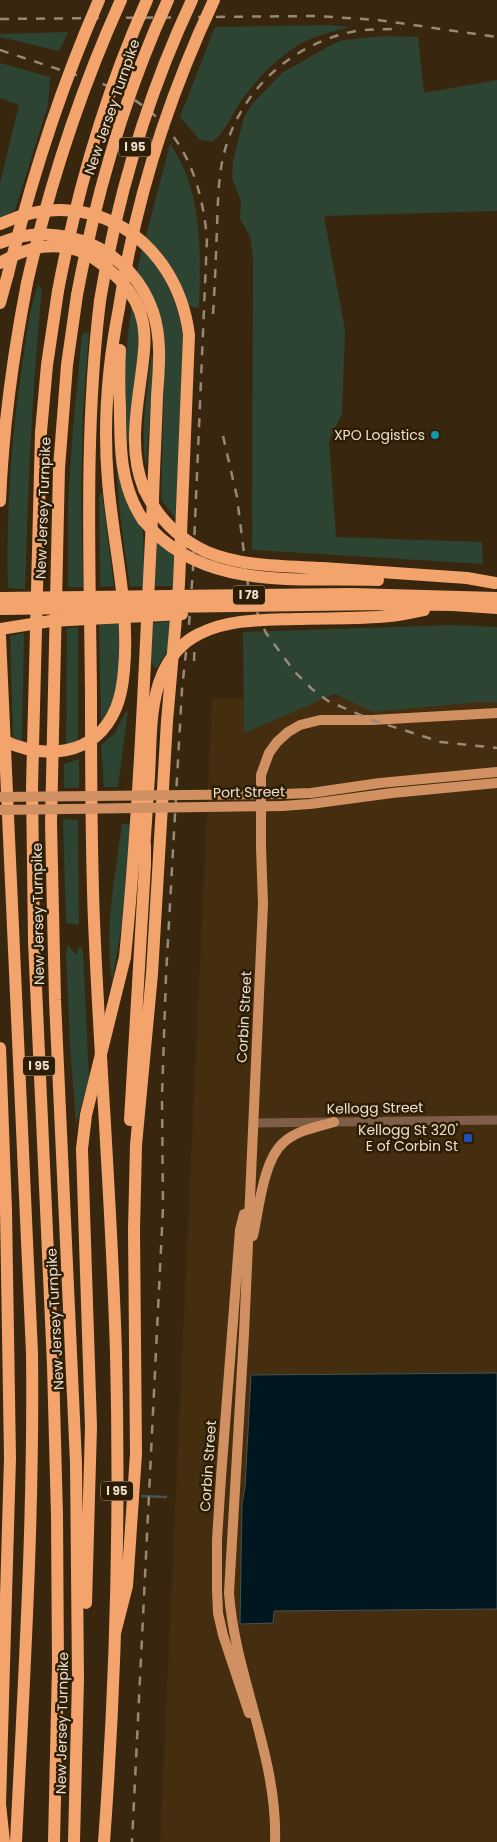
<svg xmlns="http://www.w3.org/2000/svg" width="497" height="1842" font-family="Poppins,sans-serif">
	<style>
		.built { fill: #452e0f }
		.green { fill: #2d4432 }
		.water { fill: #00171f; stroke: #465354 }
		.lines { fill: none; stroke-linecap: round; stroke-linejoin: round }
		.stream { stroke: #465354; stroke-width: 2.5 }
		.minor { stroke: #7e5e48; stroke-width: 9 }
		.major { stroke: #d19062; stroke-width: 10 }
		.highway { stroke: #f2a46c; stroke-width: 12 }
		.rail { stroke: #988977; stroke-width: 2.5; stroke-dasharray: 9 9; stroke-linecap: butt }
		.major-bridge { stroke: #d19062; stroke-width: 10 }
		.highway-bridge { stroke: #f2a46c; stroke-width: 12 }
		.culture-dot { fill: #0f9aa8; stroke: #2e1d05; stroke-width: 2 }
		.transit-dot { fill: #1a4fb4; stroke: #2e1d05; stroke-width: 2 }
		.labels { text-anchor: middle; stroke-width: 5; stroke-linejoin: round; paint-order: stroke }
		.shield { fill: #2e1d05; stroke: #b2a594; stroke-width: 1 }
		.shield-label { font-size: 12px; font-weight: bold; fill: #ebdfd1 }
		.street-label { font-size: 14px; fill: #ebdfd1; stroke: #2e1d05 }
		.poi-label { font-size: 14px; fill: #ebdfd1; stroke: #2e1d05; text-anchor: end }
	</style>
	<rect width="100%" height="100%" fill="#38260f"/>
	<path class="built" d="M497,693V1373L251,1375L245,1487L242,1504L240,1623H273V1611L497,1609V1842H160L212,699Z"/>
	<path class="green" d="M329,25L350,27C335,31 317,35 302,43C279,56 259,77 243,98C232,113 227,131 212,142L200,140L180,117L215,27Z
		M68,32L59,51L0,37V34Z
		M385,36L418,37L424,93L497,80V211L324,216L345,330L342,414L329,441L336,537L482,542L483,564L252,550L253,256L250,236L240,219L241,201L232,178L233,161L244,117L253,103L283,72L333,44L343,40Z
		M0,63L50,77L48,105L15,210L0,219V183L19,105L0,98Z
		M170,144C203,190 201,254 199,308L189,306L174,271L146,236Z
		M142,248C165,274 179,303 183,339L176,519L161,500L165,343C161,316 154,295 137,272Z
		M38,284L42,290C32,390 28,489 25,589L8,588C6,513 11,440 22,366C26,339 29,310 38,284Z
		M132,304L140,329L132,422L128,446C119,401 126,349 132,304Z
		M89,332L83,413L81,492L83,587H68V504L73,428L82,334Z
		M154,355L146,468C140,431 147,394 151,357Z
		M115,448L130,505L143,530L144,586L130,587L120,515Z
		M102,492L114,586L100,587L99,496Z
		M157,542L176,557L174,586H155Z
		M171,621L169,649L156,669L151,662L152,623Z
		M121,623L119,675L112,703L101,723L99,625Z
		M453,625L497,627V703L478,702L373,712L335,694L244,733L243,632Z
		M78,627V740L66,746L67,628Z
		M24,633L22,741L13,737L10,636Z
		M128,711L118,787H104L101,745L115,733L125,713Z
		M79,759V788H64V764Z
		M63,819L78,820L79,925L66,923Z
		M122,824H130L124,912L112,982C104,929 115,877 122,824Z
		M68,945L76,955L80,945L83,952L89,1079L76,1125L70,1044L66,953Z"/>
	<path class="water" d="M497,1373V1609L274,1611L273,1623L240,1624L242,1504L245,1487L251,1375Z"/>
	<g class="lines">
		<path class="stream" d="M142,1496L166,1497"/>
		<path class="minor" d="M253,1123L497,1120"/>
		<path class="major" d="M283,794L311,793L380,783L497,772
			M282,806L310,804L392,793L497,783
			M244,1214L240,1230L221,1477L217,1540V1590L218,1613L223,1635L249,1713
			M253,1236C259,1209 263,1160 284,1142C298,1130 317,1127 334,1122
			M275,1842C278,1757 235,1677 229,1593L244,1334L263,904L261,847V775L269,753L277,742L288,732L300,725L320,720H372L497,713"/>
		<path class="highway" d="M0,224C90,182 177,240 189,335L179,584L167,721L152,974L136,1145L134,1230L136,1454L127,1586L115,1633
			M0,243C61,218 132,249 153,312C162,339 159,368 157,396C156,430 154,465 153,500C145,652 140,805 125,957
			M0,263C27,246 58,240 87,254C99,261 110,270 120,280C131,292 140,307 143,323C146,338 144,353 142,369C137,409 128,450 144,489
			M100,301C84,432 90,564 91,696C91,771 91,846 94,921C100,1065 112,1209 116,1354C120,1517 116,1680 104,1842
			M0,303L8,274
			M119,308C108,364 103,424 108,481C113,544 130,607 124,670
			M120,350C119,369 119,388 120,408C120,447 120,486 143,520
			M0,501C3,428 13,355 27,283
			M453,605L497,608
			M0,636L32,1353C34,1516 24,1679 16,1842
			M144,851L149,776
			M0,1048L6,1210L10,1458L0,1804L4,1842
			M130,1120L145,865V845
			M82,1149L91,1427L86,1603
			M54,1842L58,1666L57,1516L53,1365L34,942L32,787L41,432L47,365L58,291
			M74,1842L78,1679L76,1463L55,1000L51,823L59,468L67,365L77,295"/>
		<path class="rail" d="M0,19L316,16L378,20L497,37
			M0,50L103,84C173,112 200,165 207,238L193,569L189,625L182,689L166,976L162,1096L163,1208L132,1842
			M213,314C215,284 216,255 217,226C218,203 218,180 223,158C237,93 291,43 356,31C371,29 386,29 401,29
			M223,436L237,497L248,585L253,603L266,633L294,671L312,689L328,701L372,720L441,742L497,748
			M194,661L195,635"/>
		<path class="major-bridge" d="M0,797L283,794
			M0,810L282,806"/>
		<path class="highway-bridge" d="M8,274C31,180 60,89 99,0
			M27,283C49,186 80,91 121,0
			M58,291C77,191 105,93 147,0
			M77,295C96,194 125,94 168,0
			M100,301C117,197 147,96 192,0
			M119,308C135,201 168,98 214,0
			M144,489C157,517 179,539 207,552C243,567 285,566 323,568C371,571 419,575 467,578L495,583
			M143,520C202,592 295,577 378,580
			M0,598L352,594L497,598
			M0,609L384,604L453,605
			M0,629L51,621L182,614
			M0,739C43,760 95,758 116,708C121,696 123,683 124,670
			M149,776C151,744 149,706 162,675C169,658 182,642 199,634C228,619 263,620 295,619C327,618 359,619 390,616C401,615 413,612 424,610
			M82,1149L86,1115L125,957"/>
	</g>
	<circle class="culture-dot" cx="435" cy="435" r="5"/>
	<rect class="transit-dot" x="463" y="1133" width="10" height="10" rx="2.5"/>
	<g class="labels">
		<g class="shield">
			<rect x="119" y="137.5" width="32" height="19" rx="4"/>
			<rect x="233" y="585.5" width="32" height="19" rx="4"/>
			<rect x="23" y="1056.5" width="32" height="19" rx="4"/>
			<rect x="101" y="1481.5" width="32" height="19" rx="4"/>
		</g>
		<g class="shield-label">
			<text x="135" y="151">I 95</text>
			<text x="249" y="599">I 78</text>
			<text x="39" y="1070">I 95</text>
			<text x="117" y="1495">I 95</text>
		</g>
		<g class="street-label">
			<text transform="translate(112 107) rotate(-71)" y="5">New Jersey Turnpike</text>
			<text transform="translate(43 508) rotate(-88)" y="5">New Jersey Turnpike</text>
			<text transform="translate(249 792) rotate(-1)" y="5">Port Street</text>
			<text transform="translate(38 914) rotate(-91)" y="5">New Jersey Turnpike</text>
			<text transform="translate(244 1017) rotate(-87)" y="5">Corbin Street</text>
			<text transform="translate(375 1108) rotate(-1)" y="5">Kellogg Street</text>
			<text transform="translate(55 1319) rotate(-93)" y="5">New Jersey Turnpike</text>
			<text transform="translate(208 1466) rotate(-86)" y="5">Corbin Street</text>
			<text transform="translate(62 1723) rotate(-89)" y="5">New Jersey Turnpike</text>
		</g>
		<g class="poi-label">
			<text x="425" y="440">XPO Logistics</text>
			<text x="458" y="1135">Kellogg St 320'<tspan x="458" dy="16">E of Corbin St</tspan></text>
		</g>
	</g>
</svg>
